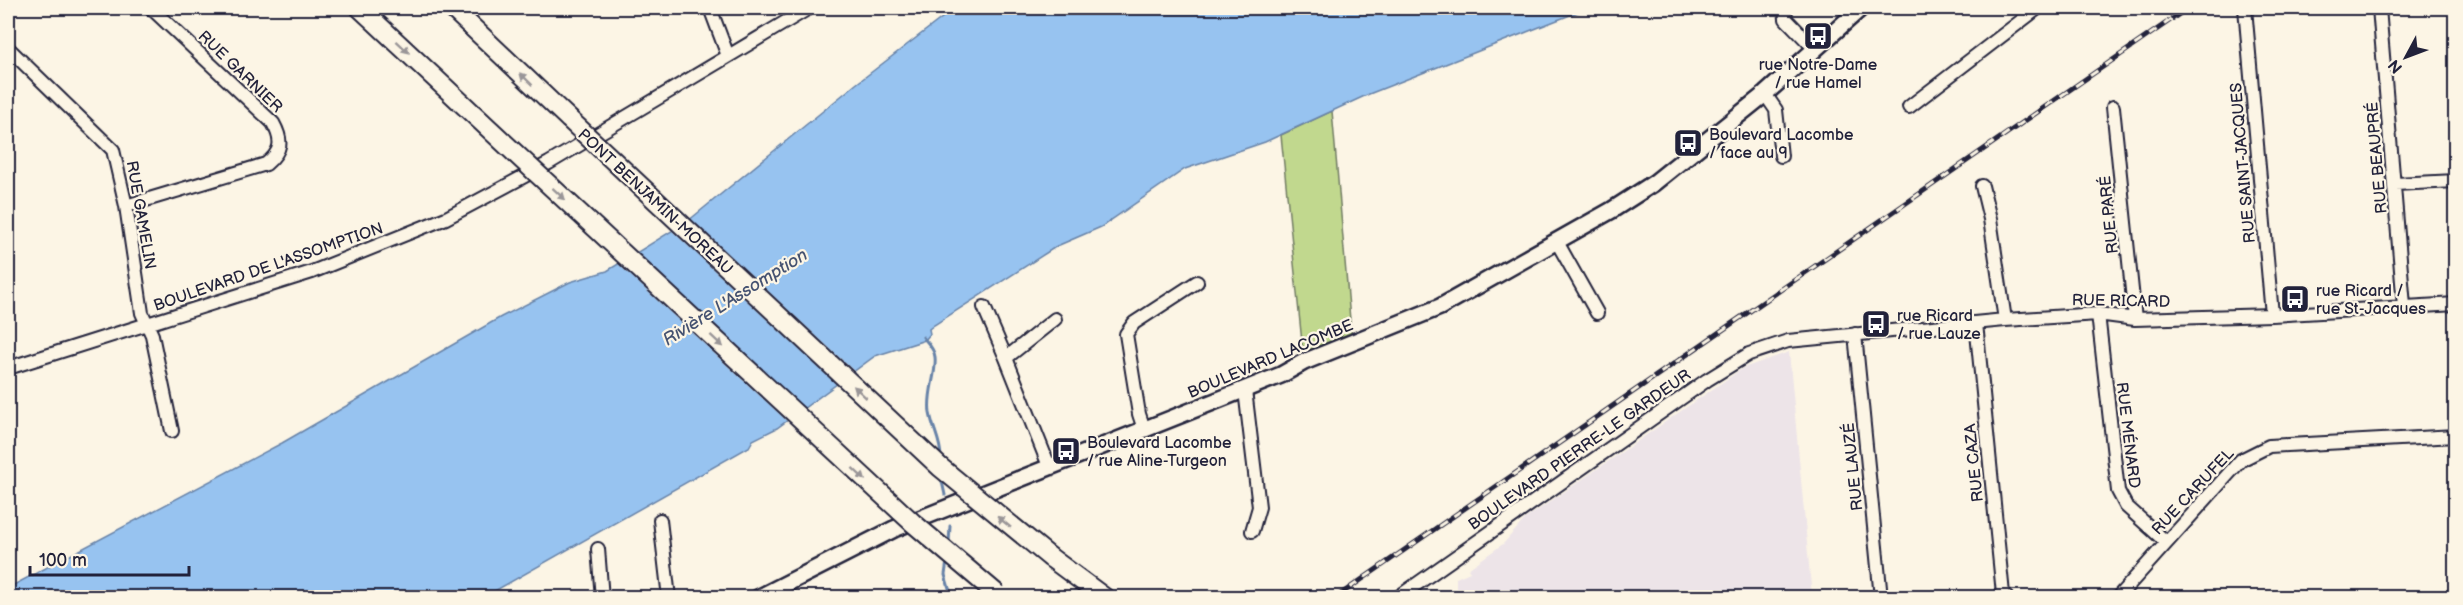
<svg xmlns="http://www.w3.org/2000/svg" width="2463" height="605" font-family="'Balsamiq Sans',sans-serif">
	<style>
		.built { fill: #ede4e8 }
		.green { fill: #c1d88e; stroke: #727d64; stroke-width: 1.5 }
		.water { fill: #97c3f0; stroke: #6883a8; stroke-width: 1.5 }
		.pier { fill: #fcf5e5 }
		.lines { fill: none; stroke-linecap: round; stroke-linejoin: round }
		.stream { stroke: #6883a8; stroke-width: 3 }
		.minor-casing { stroke: #22223b; stroke-width: 16 }
		.major-casing { stroke: #22223b; stroke-width: 20 }
		.highway-casing { stroke: #22223b; stroke-width: 22 }
		.minor { stroke: #fcf5e5; stroke-width: 12 }
		.major { stroke: #fcf5e5; stroke-width: 15 }
		.highway { stroke: #fcf5e5; stroke-width: 18 }
		.rail-casing { stroke: #22223b; stroke-width: 5 }
		.rail { stroke: #fcf5e5; stroke-width: 3; stroke-dasharray: 9; stroke-linecap: butt }
		.highway-bridge-casing { stroke: #22223b; stroke-width: 22; stroke-linecap: butt }
		.highway-bridge { stroke: #fcf5e5; stroke-width: 18 }
		.oneway { fill: #9a9698 }
		.labels { text-anchor: middle; stroke-width: 4.5; stroke-linejoin: round; paint-order: stroke }
		.poi-label { font-size: 16px; fill: #22223b; stroke: #fcf5e5; text-anchor: start }
		.street-label { font-size: 16px; fill: #22223b; stroke: #fcf5e5 }
		.water-label { font-size: 18px; font-style: italic; fill: #455271; stroke: #fcf5e5 }
	</style>
	<rect width="100%" height="100%" fill="#fcf5e5"/>
	<filter id="ink" filterUnits="userSpaceOnUse"><feTurbulence type="fractalNoise" baseFrequency=".0167" numOctaves="2"/><feDisplacementMap in="SourceGraphic" scale="12" xChannelSelector="R" yChannelSelector="G"/><feConvolveMatrix kernelMatrix="1 2 1 2 8 2 1 2 1" color-interpolation-filters="sRGB"/></filter>
	<g filter="url(#ink)">
		<path class="built" d="M1789,352L1812,597H1456V578L1470,572L1468,569L1503,544L1525,519L1743,368Z"/>
		<path class="green" d="M1332,111L1352,343L1304,362L1281,135Z"/>
		<path class="water" d="M955,8H1588L1369,94L1265,142L1185,169L1101,227L1057,246L934,325L929,329L930,334L925,340L875,356L777,428L753,440L749,447L484,597L8,598V588L282,443L501,317L570,282L607,271L688,221L856,84Z"/>
		<path class="pier" d="M689,217L856,373L838,386L670,229Z
			M635,250L805,409L788,422L616,262Z"/>
		<g class="lines">
			<path class="stream" d="M923,337C928,344 934,348 935,357C937,374 927,392 930,413C933,430 941,441 941,458
				M941,477L945,495
				M949,543L950,526
				M947,561L945,575L952,598"/>
			<g class="minor-casing">
				<path id="minor" d="M710,8L728,56
					M1785,8L1786,19L1816,50
					M2245,8L2272,315
					M2379,8L2404,306
					M8,48L113,150L126,206L142,313L152,335L172,431
					M1765,94L1776,110L1781,156
					M1909,107L2038,8
					M2113,107L2135,319
					M2395,184L2456,181
					M1982,186L1990,219L2005,320
					M126,206L266,164C282,151 283,141 273,123L151,8
					M1557,242L1597,313
					M984,307L1006,358
					M2098,314L2118,491L2126,506L2166,542
					M1976,323L2003,594L2007,598
					M1855,334L1881,598
					M8,368L312,272L446,218L549,163L809,8
					M1245,390L1259,507L1252,531
					M1144,429L1139,414L1126,334L1134,323L1197,282
					M1049,466L1006,358L1055,319
					M660,520L669,598
					M598,549L602,598
					M1397,598L1707,380L1749,354L1788,341L2005,320L2098,314L2135,319L2272,315L2456,304
					M2117,598L2241,460L2269,446L2456,436"/>
			</g>
			<g class="major-casing">
				<path id="major" d="M758,598L894,529L1281,375L1304,362L1440,307L1612,210L1654,183L1765,94L1861,8"/>
			</g>
			<g class="highway-casing">
				<path id="highway" d="M360,8L516,154
					M452,8L569,119
					M1051,558L1105,598"/>
			</g>
			<use href="#minor" class="minor"/>
			<use href="#major" class="major"/>
			<use href="#highway" class="highway"/>
			<g class="rail-casing">
				<path id="rail" d="M1335,598L2188,8"/>
			</g>
			<use href="#rail" class="rail"/>
			<g class="highway-bridge-casing">
				<path id="highway-bridge" d="M569,119L940,467L1051,558
					M516,154L913,523L997,594"/>
			</g>
			<use href="#highway-bridge" class="highway-bridge"/>
		</g>
		<defs><path id="oneway-solid" d="M-6-.8H1V-3.2L6.5 0L1 3.2V.8H-6Z" transform="scale(1.5)"/></defs>
		<g class="oneway">
			<use href="#oneway-solid" transform="translate(403 47) rotate(43)"/>
			<use href="#oneway-solid" transform="translate(526 79) rotate(-136)"/>
			<use href="#oneway-solid" transform="translate(559 194) rotate(43)"/>
			<use href="#oneway-solid" transform="translate(717 341) rotate(43)"/>
			<use href="#oneway-solid" transform="translate(860 392) rotate(-137)"/>
			<use href="#oneway-solid" transform="translate(859 474) rotate(43)"/>
			<use href="#oneway-solid" transform="translate(1004 522) rotate(-141)"/>
		</g>
	</g>
	<defs>
		<g id="bus-square" transform="scale(1.5)"><rect x="-9" y="-9" width="18" height="18" rx="4" fill="#22223b" stroke="#fcf5e5"/><path d="M-5-6H5V4H4V6H2V4H-2V6H-4V4H-5ZM-3.5-4V0h7V-4ZM-3.5 1.2v1.5H-2V1.2ZM2 1.2v1.5H3.5V1.2Z" fill="#fff"/></g>
	</defs>
	<g fill-rule="evenodd">
		<use href="#bus-square" x="1818" y="36"/>
		<use href="#bus-square" x="1688" y="143"/>
		<use href="#bus-square" x="2295" y="299"/>
		<use href="#bus-square" x="1876" y="324"/>
		<use href="#bus-square" x="1066" y="451"/>
	</g>
	<g class="labels">
		<g class="poi-label">
			<text x="1818" y="70" text-anchor="middle">rue Notre-Dame<tspan x="1818" dy="18">/ rue Hamel</tspan></text>
			<text x="1709" y="140">Boulevard Lacombe<tspan x="1709" dy="18">/ face au 9</tspan></text>
			<text x="2316" y="296">rue Ricard /<tspan x="2316" dy="18">rue St-Jacques</tspan></text>
			<text x="1897" y="321">rue Ricard<tspan x="1897" dy="18">/ rue Lauze</tspan></text>
			<text x="1087" y="448">Boulevard Lacombe<tspan x="1087" dy="18">/ rue Aline-Turgeon</tspan></text>
		</g>
		<g class="street-label">
			<text transform="translate(241 71) rotate(44)" y="6">RUE GARNIER</text>
			<text transform="translate(2376 158) rotate(-95)" y="6">RUE BEAUPRÉ</text>
			<text transform="translate(2242 163) rotate(-95)" y="6">RUE SAINT-JACQUES</text>
			<text transform="translate(656 201) rotate(43)" y="6">PONT BENJAMIN-MOREAU</text>
			<text transform="translate(142 215) rotate(80)" y="6">RUE GAMELIN</text>
			<text transform="translate(2108 215) rotate(-96)" y="6">RUE PARÉ</text>
			<text transform="translate(268 266) rotate(-19)" y="6">BOULEVARD DE L'ASSOMPTION</text>
			<text transform="translate(2121 300) rotate(1)" y="6">RUE RICARD</text>
			<text transform="translate(1270 358) rotate(-23)" y="6">BOULEVARD LACOMBE</text>
			<text transform="translate(2129 435) rotate(83)" y="6">RUE MÉNARD</text>
			<text transform="translate(1579 449) rotate(-35)" y="6">BOULEVARD PIERRE-LE GARDEUR</text>
			<text transform="translate(1973 463) rotate(-96)" y="6">RUE CAZA</text>
			<text transform="translate(1852 467) rotate(-96)" y="6">RUE LAUZÉ</text>
			<text transform="translate(2192 491) rotate(-47)" y="6">RUE CARUFEL</text>
		</g>
		<g class="water-label">
			<text transform="translate(735 297) rotate(-32)" y="6">Rivière L'Assomption</text>
		</g>
	</g>
	<rect width="2463" height="605" fill="none" stroke="#fcf5e5" stroke-width="30"/>
	<rect x="15" y="15" width="2433" height="575" fill="none" stroke="#22223b" stroke-width="2" filter="url(#ink)"/>
	<g transform="translate(2406 57) rotate(229)" stroke="#fcf5e5" stroke-width="4.5" paint-order="stroke">
	<path d="M0-4.5L10 22L0 15L-10 22Z" fill="#22223b"/>
	<text y="-9" font-size="16" font-weight="bold" text-anchor="middle" fill="#22223b">N</text>
	</g>
	<path d="M30 566v9h159v-9" fill="none" stroke="#22223b" stroke-width="3"/>
	<text x="39" y="566" font-size="18" fill="#22223b" stroke="#fcf5e5" stroke-width="4.5" paint-order="stroke">100 m</text>
</svg>
